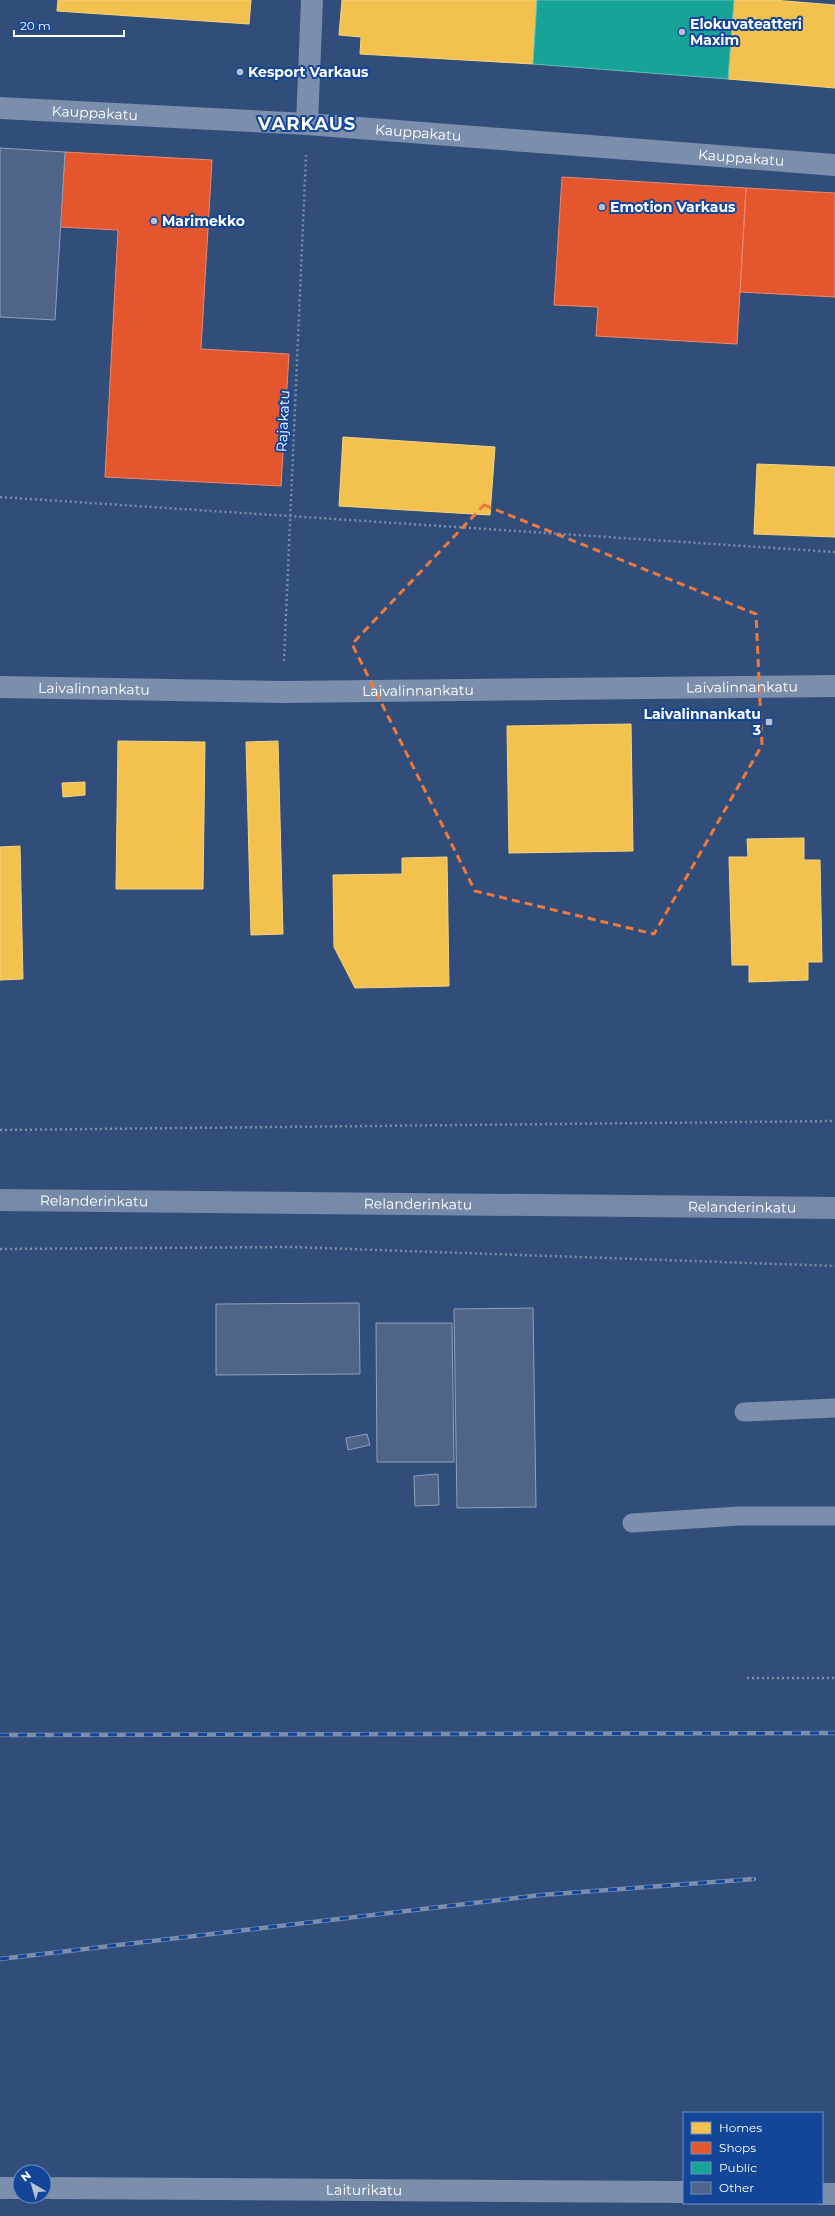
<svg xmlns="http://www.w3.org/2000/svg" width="835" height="2216" font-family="Montserrat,sans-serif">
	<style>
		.homes { fill: #f2c14e; stroke: #f6d483 }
		.shops { fill: #e4572e; stroke: #ec896d }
		.public { fill: #17a398; stroke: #5dbfb7 }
		.building { fill: #4e6589; stroke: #8fa0b9 }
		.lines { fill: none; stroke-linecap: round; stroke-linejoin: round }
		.path { stroke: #7b8eac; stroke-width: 2.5; stroke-dasharray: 2 3; stroke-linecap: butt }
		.service { stroke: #7b8eac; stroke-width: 19 }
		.minor { stroke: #7b8eac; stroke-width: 22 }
		.secondary { stroke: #7689a8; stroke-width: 22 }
		.rail-casing { stroke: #7c8eab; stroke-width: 4.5 }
		.rail { stroke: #134598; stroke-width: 3; stroke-dasharray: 9; stroke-linecap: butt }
		.marked { fill: none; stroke: #ed7a3d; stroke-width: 3; stroke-dasharray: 8 5; stroke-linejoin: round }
		.poi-dot { fill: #b7c1d0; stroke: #134598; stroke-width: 1.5 }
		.labels { text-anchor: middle; stroke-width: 4; stroke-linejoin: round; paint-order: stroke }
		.poi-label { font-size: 14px; font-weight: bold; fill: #fff; stroke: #134598; text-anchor: start }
		.street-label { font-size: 14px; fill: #fff; stroke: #134598 }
		.district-label { font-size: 18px; font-weight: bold; letter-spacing: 1px; fill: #fff; stroke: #134598 }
	</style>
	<rect width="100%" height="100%" fill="#314d7a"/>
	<path class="homes" d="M58,0H251L249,24L57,11Z
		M342,0H537L533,64L360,54L361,37L339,35Z
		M734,0H773L835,5V88L728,79Z
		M343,437L495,447L490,515L339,506Z
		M757,464L835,467V537L754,534Z
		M631,724L633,851L509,853L507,726Z
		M118,741L205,742L203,889H116Z
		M278,741L283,934L251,935L246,742Z
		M85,782V795L63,797L62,783Z
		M804,838V860H820L822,962H808V980L749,982V965H732L729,857H748L747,839Z
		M20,846L23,979L0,980V847Z
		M447,857L449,986L355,988L334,947L333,875L402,874V858Z"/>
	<path class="shops" d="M65,152L212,160L201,349L289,354L281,486L105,477L118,230L60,227Z
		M562,177L746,188L737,344L596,336L598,307L554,305Z
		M746,188L835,193V297L740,292Z"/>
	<path class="public" d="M537,0H734L728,79L533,64Z"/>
	<path class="building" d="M0,148L65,152L55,320L0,317Z
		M359,1303L360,1374L216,1375V1304Z
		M533,1308L536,1507L457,1508L454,1309Z
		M376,1323H452L454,1462H377Z
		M367,1434L370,1445L348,1450L346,1438Z
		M438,1474L439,1505L415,1506L414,1476Z"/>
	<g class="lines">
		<path class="path" d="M0,497L835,552
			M284,661L306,155
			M0,1130L835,1121
			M0,1249L292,1247L835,1266
			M747,1678H835"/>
		<path class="service" d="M744,1412L835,1408
			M632,1523L739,1516H835"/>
		<g class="minor">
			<path id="s1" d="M0,108L307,124L835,165"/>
			<path d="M307,124L312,0"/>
			<path id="s2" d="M0,687L282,692L835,686"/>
			<path d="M0,2188H20"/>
			<path id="s3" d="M44,2188L684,2192"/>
			<path d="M822,2194H835"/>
		</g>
		<path class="secondary" id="s4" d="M0,1200L835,1208"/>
		<g class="rail-casing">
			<path id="rail" d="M0,1735L835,1733
				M0,1959L541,1895L754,1879"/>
		</g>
		<use href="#rail" class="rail"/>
	</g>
	<path class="marked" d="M484,505L756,614L762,745L654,934L475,891L352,644Z"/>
	<g class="poi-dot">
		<circle cx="682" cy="32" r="4"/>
		<circle cx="240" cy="72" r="4"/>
		<circle cx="602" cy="207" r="4"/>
		<circle cx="154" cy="221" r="4"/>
		<rect x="765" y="718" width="8" height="8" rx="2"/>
	</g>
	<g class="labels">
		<g class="poi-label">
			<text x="690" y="29">Elokuvateatteri<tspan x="690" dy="16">Maxim</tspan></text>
			<text x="248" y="77">Kesport Varkaus</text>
			<text x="610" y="212">Emotion Varkaus</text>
			<text x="162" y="226">Marimekko</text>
			<text x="761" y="719" text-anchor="end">Laivalinnankatu<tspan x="761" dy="16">3</tspan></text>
		</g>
		<g class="street-label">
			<text dy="5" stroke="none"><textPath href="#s1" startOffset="95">Kauppakatu</textPath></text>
			<text dy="5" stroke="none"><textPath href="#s1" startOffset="419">Kauppakatu</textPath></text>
			<text dy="5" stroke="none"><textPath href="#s1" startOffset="743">Kauppakatu</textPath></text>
			<text transform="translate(283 421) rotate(-87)" y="5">Rajakatu</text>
			<text dy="5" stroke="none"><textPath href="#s2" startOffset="742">Laivalinnankatu</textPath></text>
			<text dy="5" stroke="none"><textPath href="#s2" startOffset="94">Laivalinnankatu</textPath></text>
			<text dy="5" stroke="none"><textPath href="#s2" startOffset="418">Laivalinnankatu</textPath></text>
			<text dy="5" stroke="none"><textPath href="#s4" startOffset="94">Relanderinkatu</textPath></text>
			<text dy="5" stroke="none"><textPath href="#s4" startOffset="418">Relanderinkatu</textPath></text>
			<text dy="5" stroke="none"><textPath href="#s4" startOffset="742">Relanderinkatu</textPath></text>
			<text dy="5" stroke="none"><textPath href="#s3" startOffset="320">Laiturikatu</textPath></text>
		</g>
		<g class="district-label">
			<text x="307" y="130">VARKAUS</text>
		</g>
	</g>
	<rect x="683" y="2112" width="140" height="92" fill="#134598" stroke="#718fc1"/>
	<rect x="691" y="2122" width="20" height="12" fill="#f2c14e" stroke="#718fc1"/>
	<text x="719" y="2132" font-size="12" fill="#ffffff">Homes</text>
	<rect x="691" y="2142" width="20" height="12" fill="#e4572e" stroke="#718fc1"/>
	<text x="719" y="2152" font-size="12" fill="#ffffff">Shops</text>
	<rect x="691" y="2162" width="20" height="12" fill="#17a398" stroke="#718fc1"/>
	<text x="719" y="2172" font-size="12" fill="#ffffff">Public</text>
	<rect x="691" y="2182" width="20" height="12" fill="#4e6589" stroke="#718fc1"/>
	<text x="719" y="2192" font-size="12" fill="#ffffff">Other</text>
	<g transform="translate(32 2184) rotate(322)"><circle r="19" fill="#134598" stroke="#718fc1"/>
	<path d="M0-3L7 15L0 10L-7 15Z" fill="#b7c1d0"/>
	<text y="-6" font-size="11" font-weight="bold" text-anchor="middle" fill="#ffffff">N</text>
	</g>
	<path d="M14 30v6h110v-6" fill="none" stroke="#ffffff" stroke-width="2"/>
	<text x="20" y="30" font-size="12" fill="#ffffff" stroke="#134598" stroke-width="3" paint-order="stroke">20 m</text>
</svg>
